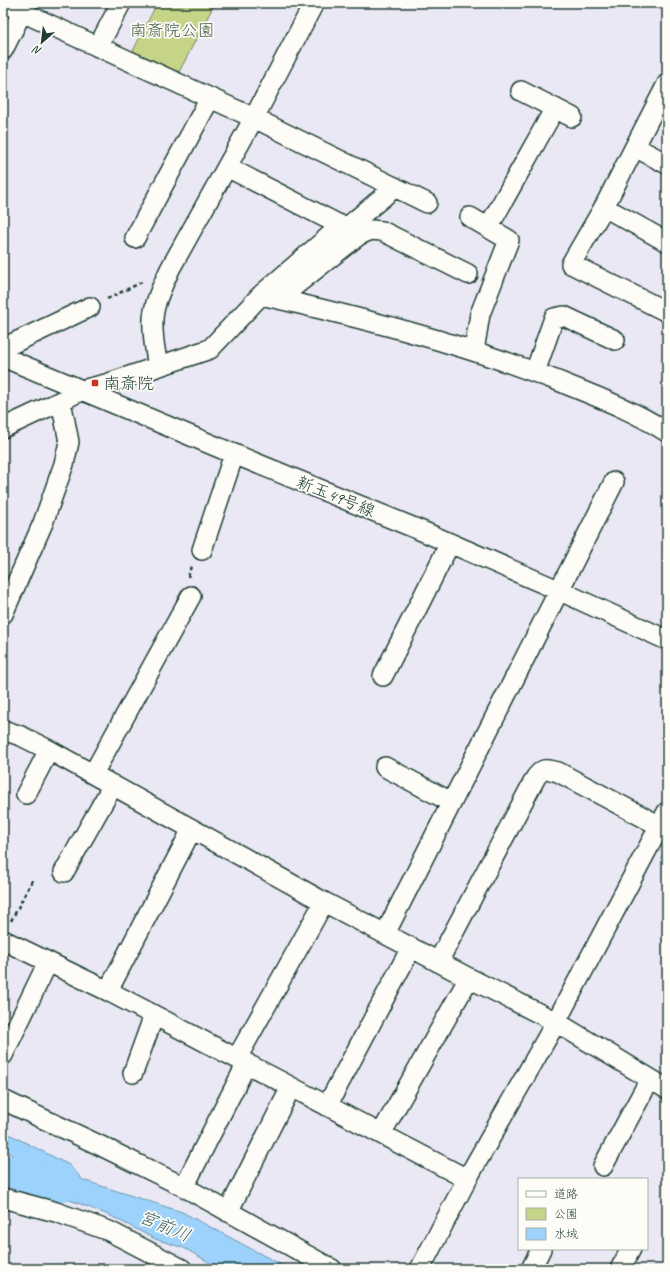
<svg xmlns="http://www.w3.org/2000/svg" width="670" height="1272" font-family="Caveat,'Klee One',sans-serif">
	<style>
		.green { fill: #c6d488; stroke: #72885e }
		.water { fill: #9cd2fb; stroke: #6a96ab }
		.lines { fill: none; stroke-linecap: round; stroke-linejoin: round }
		.river { stroke: #9cd2fb; stroke-width: 38 }
		.street-casing { stroke: #1f3d34; stroke-width: 22 }
		.path { stroke: #1f3d34; stroke-width: 2.5; stroke-dasharray: 4 3; stroke-linecap: butt }
		.street { stroke: #fdfcf7; stroke-width: 19 }
		.poi-dot { fill: #c8321e; stroke: #fdfcf7; stroke-width: 1.5 }
		.labels { text-anchor: middle; stroke-width: 3.5; stroke-linejoin: round; paint-order: stroke }
		.park-label { font-size: 17px; fill: #405b45; stroke: #fdfcf7 }
		.poi-label { font-size: 17px; fill: #1f3d34; stroke: #fdfcf7; text-anchor: start }
		.street-label { font-size: 17px; fill: #1f3d34; stroke: #fdfcf7 }
		.water-label { font-size: 18px; font-style: italic; fill: #3e6266; stroke: #fdfcf7 }
	</style>
	<rect width="100%" height="100%" fill="#eae8f4"/>
	<filter id="ink" filterUnits="userSpaceOnUse"><feTurbulence type="fractalNoise" baseFrequency=".025" numOctaves="2"/><feDisplacementMap in="SourceGraphic" scale="8" xChannelSelector="R" yChannelSelector="G"/><feConvolveMatrix kernelMatrix="1 2 1 2 8 2 1 2 1" color-interpolation-filters="sRGB"/></filter>
	<g filter="url(#ink)">
		<path class="green" d="M157,3H215L179,72L133,51Z"/>
		<path class="water" d="M3,1131L69,1165L83,1180L182,1212L289,1269H232L212,1264L184,1248L155,1239L111,1216L78,1203L53,1194L4,1183L14,1160L10,1152L3,1149Z"/>
		<g class="lines">
			<path class="river" d="M3,1174L60,1183"/>
			<g class="street-casing">
				<path id="street" d="M5,3L22,12L254,118L427,203
					M98,47L121,3
					M3,50L22,12
					M667,84L604,207L571,264L667,312
					M521,91L572,117
					M635,147L667,164
					M227,167L359,235L371,230L382,231L468,274
					M604,207L667,242
					M470,217L509,240L480,314L474,351
					M346,228L395,187
					M488,228L555,108
					M135,238L210,98
					M261,295L342,225
					M278,299L359,235
					M3,348L90,307
					M3,357L234,454L422,531L558,590L667,640
					M158,366C155,351 152,335 153,319C154,302 163,285 170,269L254,118L314,3
					M535,372L554,318L564,316L615,340
					M3,428L61,401
					M202,550L234,454
					M3,614L43,523L64,464L69,442L61,401L82,390L106,384L210,349L261,295C362,318 461,343 558,381C595,396 633,410 667,432
					M383,676L450,543
					M3,730L21,736L49,750L324,902L469,978L556,1022L667,1089
					M385,767L451,802
					M93,774L191,596
					M26,794L49,750
					M64,872L113,785
					M385,934L614,482
					M3,940L108,991L467,1179
					M438,962L536,777C544,767 546,769 558,772L660,826
					M108,991L192,829
					M3,1055L48,962
					M237,1058L324,902
					M133,1073L154,1015
					M3,1100L99,1145L184,1187L332,1269
					M327,1106L411,948
					M381,1134L469,978
					M603,1166L650,1079
					M184,1187L247,1063
					M3,1198L56,1212L109,1231L182,1269
					M228,1212L291,1087
					M420,1269L467,1179L556,1022L667,812
					M531,1269L541,1249
					M620,1269L631,1249"/>
			</g>
			<path class="path" d="M107,299L142,282
				M188,577L191,566
				M11,921L33,879"/>
			<use href="#street" class="street"/>
		</g>
	</g>
	<rect class="poi-dot" x="91" y="379" width="8" height="8" rx="2"/>
	<g class="labels">
		<g class="park-label">
			<text x="172" y="36">南斎院公園</text>
		</g>
		<g class="poi-label">
			<text x="103" y="389">南斎院</text>
		</g>
		<g class="street-label">
			<text transform="translate(336 496) rotate(22)" y="6">新玉49号線</text>
		</g>
		<g class="water-label">
			<text transform="translate(165 1226) rotate(23)" y="6">宮前川</text>
		</g>
	</g>
	<rect width="670" height="1272" fill="none" stroke="#fdfcf7" stroke-width="16"/>
	<rect x="8" y="8" width="654" height="1256" fill="none" stroke="#1f3d34" stroke-width="1.5" filter="url(#ink)"/>
	<rect x="518" y="1178" width="130" height="72" fill="#fdfcf7" stroke="#a4b0a9"/>
	<rect x="526" y="1191" width="20" height="6" fill="#fdfcf7" stroke="#a4b0a9"/>
	<text x="554" y="1198" font-size="12" fill="#1f3d34">道路</text>
	<rect x="526" y="1208" width="20" height="12" fill="#c6d488" stroke="#a4b0a9"/>
	<text x="554" y="1218" font-size="12" fill="#1f3d34">公園</text>
	<rect x="526" y="1228" width="20" height="12" fill="#9cd2fb" stroke="#a4b0a9"/>
	<text x="554" y="1238" font-size="12" fill="#1f3d34">水域</text>
	<g transform="translate(42 42) rotate(208)" stroke="#fdfcf7" stroke-width="3" paint-order="stroke">
	<path d="M0-3L7 15L0 10L-7 15Z" fill="#1f3d34"/>
	<text y="-6" font-size="11" font-weight="bold" text-anchor="middle" fill="#1f3d34">N</text>
	</g>
</svg>
